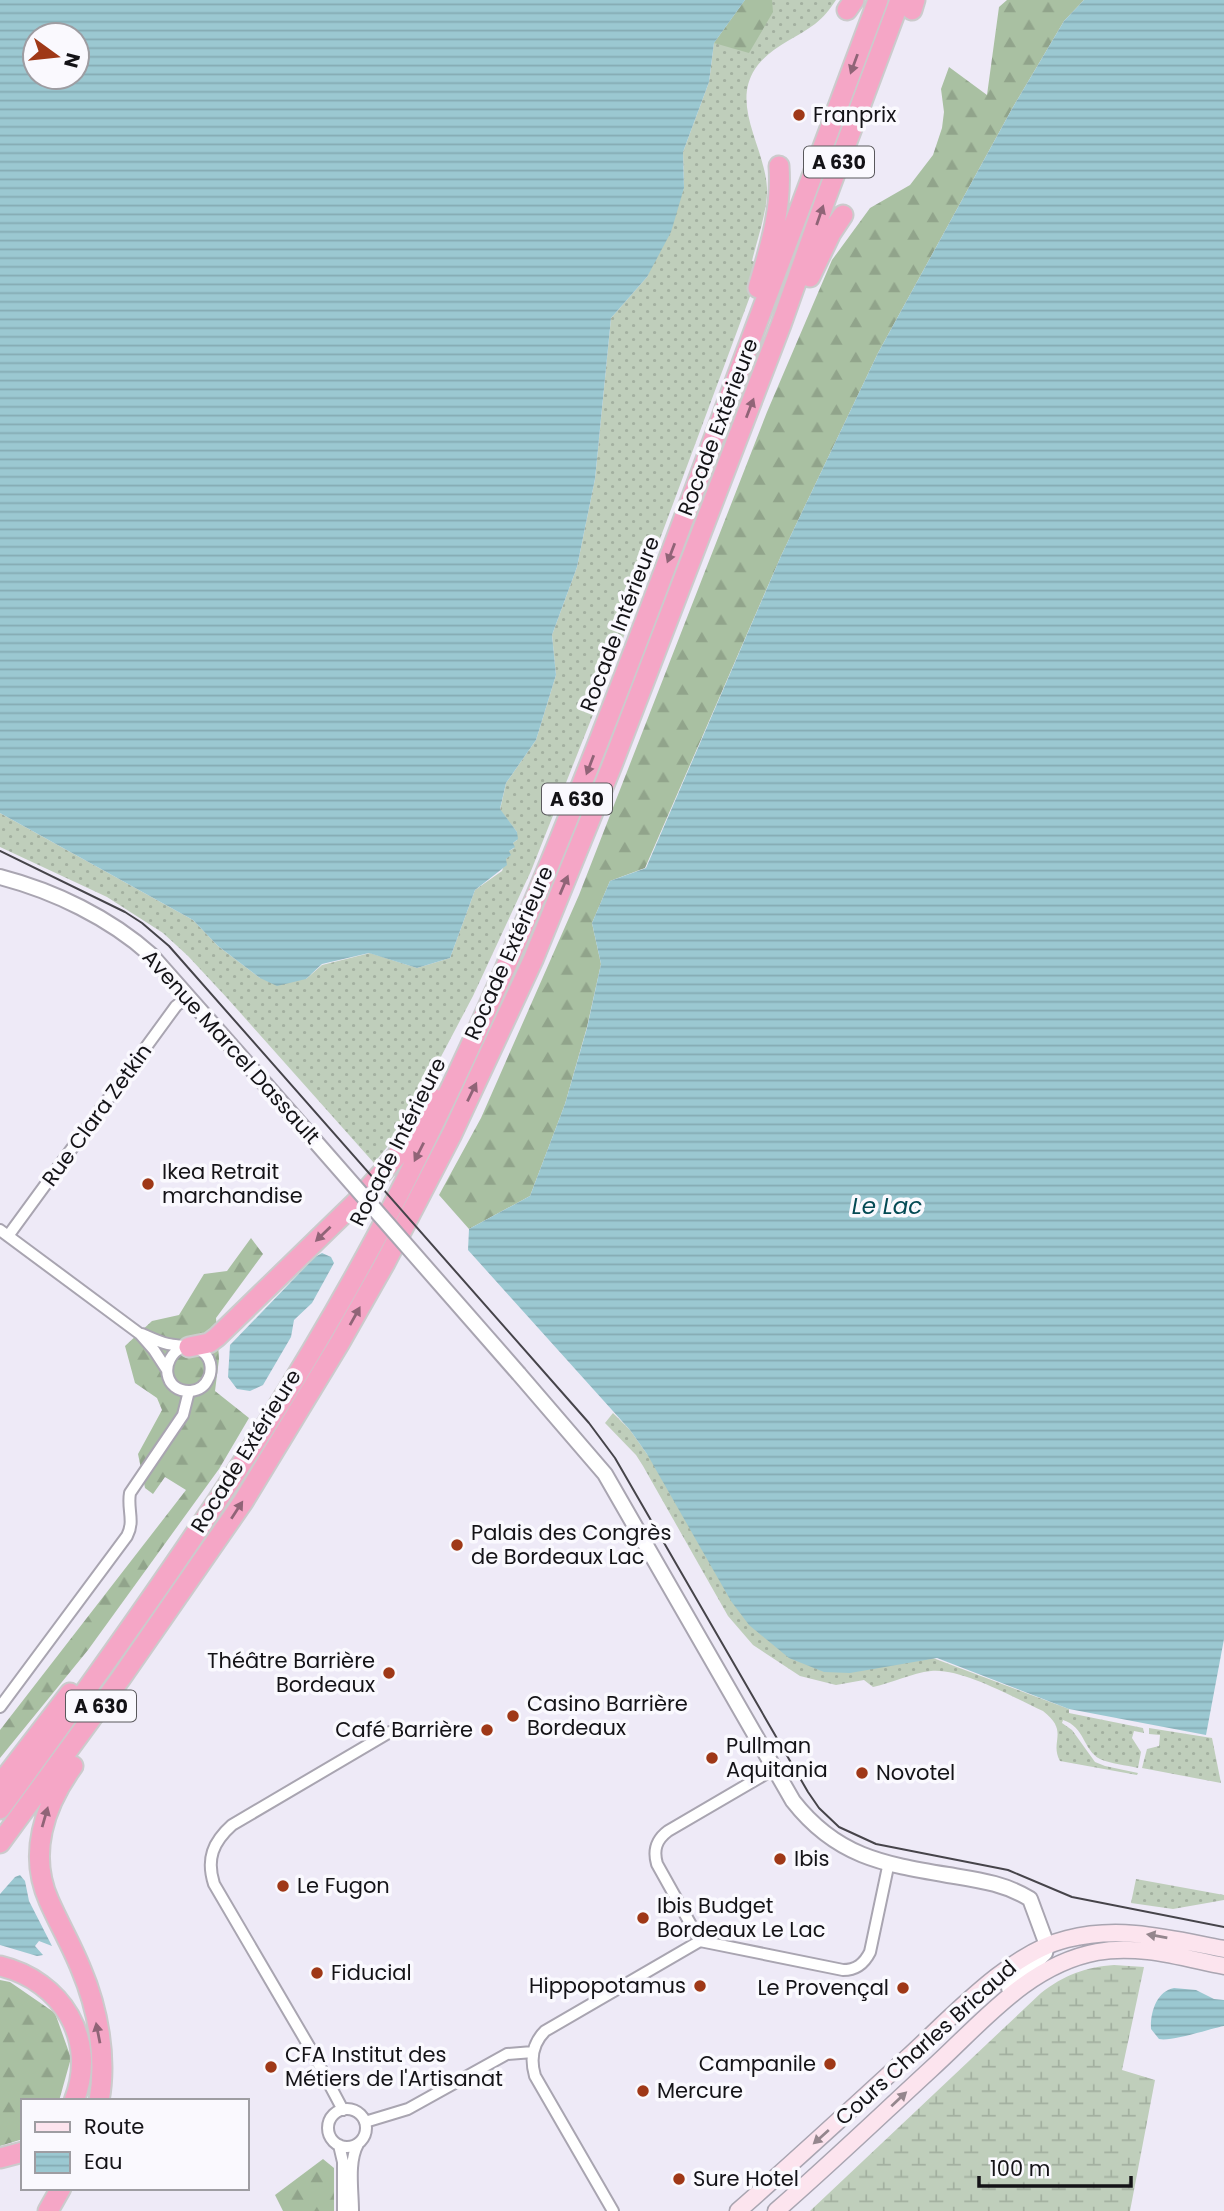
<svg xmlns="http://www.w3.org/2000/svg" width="1224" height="2211" font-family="Poppins,sans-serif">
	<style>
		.grass { fill: url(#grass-dots) }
		.forest { fill: url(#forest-firs) }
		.wetland { fill: url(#wetland-marsh) }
		.water { fill: url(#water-rules); fill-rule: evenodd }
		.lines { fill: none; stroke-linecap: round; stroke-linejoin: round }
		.minor-casing { stroke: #a9a5b1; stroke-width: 14 }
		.tertiary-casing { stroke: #a9a5b1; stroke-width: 18 }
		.secondary-casing { stroke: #a9a5b1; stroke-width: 19 }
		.motorway-casing { stroke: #cbcbcc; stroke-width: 23 }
		.minor { stroke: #fff; stroke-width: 10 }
		.tertiary { stroke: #fff; stroke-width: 14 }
		.secondary { stroke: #fce4ee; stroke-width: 16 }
		.motorway { stroke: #f5a6c6; stroke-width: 19 }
		.tram { stroke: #46444a; stroke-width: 2 }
		.tertiary-bridge-casing { stroke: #a9a5b1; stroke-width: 18; stroke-linecap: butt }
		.tertiary-bridge { stroke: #fff; stroke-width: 14 }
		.oneway { fill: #906477 }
		.oneway2 { fill: #94868d }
		.poi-dot { fill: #9f3817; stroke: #faf9fe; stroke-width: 2.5 }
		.labels { text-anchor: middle; stroke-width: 7; stroke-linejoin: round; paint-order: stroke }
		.shield { fill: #faf9fe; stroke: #59585c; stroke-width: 2 }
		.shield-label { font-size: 19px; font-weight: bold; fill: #141317 }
		.poi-label { font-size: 21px; fill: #141317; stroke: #faf9fe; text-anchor: start }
		.street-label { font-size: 21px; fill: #141317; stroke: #faf9fe }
		.water-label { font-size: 23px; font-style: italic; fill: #044a54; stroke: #faf9fe }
	</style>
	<defs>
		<pattern id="grass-dots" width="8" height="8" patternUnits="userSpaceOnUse" patternTransform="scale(1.75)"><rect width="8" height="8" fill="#bfcebb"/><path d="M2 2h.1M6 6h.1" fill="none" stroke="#a3b0a0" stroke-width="1.8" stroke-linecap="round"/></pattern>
		<pattern id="forest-firs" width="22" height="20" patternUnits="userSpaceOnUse" patternTransform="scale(1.75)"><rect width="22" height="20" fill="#a9c0a2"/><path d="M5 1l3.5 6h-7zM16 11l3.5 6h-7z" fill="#91a48b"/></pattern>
		<pattern id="wetland-marsh" width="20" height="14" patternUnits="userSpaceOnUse" patternTransform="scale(1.75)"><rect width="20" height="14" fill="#bfcebb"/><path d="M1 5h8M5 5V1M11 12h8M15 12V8" fill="none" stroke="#a3b0a0"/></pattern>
		<pattern id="water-rules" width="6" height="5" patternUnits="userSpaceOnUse" patternTransform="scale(1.75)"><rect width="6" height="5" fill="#9bc8d1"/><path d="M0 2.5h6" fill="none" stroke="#85abb3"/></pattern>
	</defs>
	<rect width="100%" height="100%" fill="#eeeaf7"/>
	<path class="grass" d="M745,0H836C830,9 824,17 815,24C795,39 770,47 755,69C731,106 765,148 767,188C768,209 757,240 752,261L762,264L621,644L531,871L473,996L405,1125L374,1163L228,999L188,956L163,933L107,897L0,847V813L193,920L218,946L260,978L306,979L322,965L370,953L417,968L450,958L475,890L502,871L509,851L514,848L513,843L517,840V832L500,810L506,783L536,740L556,675L552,635L577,567L595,479L611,318L647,277L684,188L683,152L709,82L714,43Z
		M613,1413L630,1430L647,1454L933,1658L1069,1709V1713L1143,1728L1144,1733L1134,1731L1132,1738L1141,1752L1138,1768C1126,1765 1111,1764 1100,1759C1083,1750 1085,1727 1063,1720L1062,1723L1072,1730L1095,1762L1105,1766L1138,1773L1137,1775L1060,1761C1049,1741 1070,1732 1043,1711C1014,1698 962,1668 931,1671C912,1673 892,1683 873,1687L864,1680L836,1685L800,1676L753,1645L728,1616L643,1466L636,1455L605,1423Z
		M1149,1728L1212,1738L1221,1783L1142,1768L1147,1749L1159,1746L1160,1735L1149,1734Z
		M1136,1879L1224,1895V1900L1173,1909L1131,1903Z"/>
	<path class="forest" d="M745,0H772L773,12L749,53L714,43Z
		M1007,0H1084L1064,21L1013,107L878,353L781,556L645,868L610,881L592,923L601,964L587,1027L565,1104L530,1196L469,1229L439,1195L481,1118L579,895L767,412L832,260L870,208L910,185L933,155L942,128L944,112L941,89L949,67L987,95L999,7Z
		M251,1238L263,1254L216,1318L219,1359L215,1391L249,1418L219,1469L88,1650L0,1758V1730L186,1490L165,1477L153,1494L145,1488L138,1454L162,1410L157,1398L135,1383L125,1346L152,1321L179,1315L204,1274L227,1271Z
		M0,1980L10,1982L55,2013L71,2058L59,2101H23V2139L0,2146Z
		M323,2159L334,2168V2211H283L275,2195Z"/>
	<path class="wetland" d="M1114,1965L1144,1967L1122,2070L1155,2080L1130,2211H810L1041,1993C1064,1975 1086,1967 1114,1965Z"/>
	<path class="water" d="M0,0H745L714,43L709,82L683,152L684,188L671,232L647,277L611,318L595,479L577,567L552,635L556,675L536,740L506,783L500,809L517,832L518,839L513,843L515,847L509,851L511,855L506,859L507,865L475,890L450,958L417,968L369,953L322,964L306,979L277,986L260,978L218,946L193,920L0,813ZM35,35H77V77H35Z
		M1084,0H1224V1639L1206,1735L1069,1709L937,1658L850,1673L824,1672L789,1658L749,1625L731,1601L647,1454L630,1430L468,1250L469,1229L530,1196L565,1104L587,1028L601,964L592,923L610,881L646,868L781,556L878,353L1013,107L1064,21Z
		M322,1253L331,1257L334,1263L312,1303L294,1320L291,1337L263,1385L250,1391L237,1389L228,1377L230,1345L315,1257Z
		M20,1875L25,1881L29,1901L52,1946L39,1941L35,1946L43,1955L37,1956L0,1945V1894L15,1877Z
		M1174,1988L1196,1990L1214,1999L1224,2000V2026C1209,2029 1171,2042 1159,2039L1151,2029C1150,2012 1157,1991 1174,1988Z"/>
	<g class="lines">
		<g class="minor-casing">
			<path id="minor" d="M0,1230L140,1334L154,1350L167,1370
				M8,1236L176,1006L188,997
				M142,1334C151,1338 159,1342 168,1344C183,1347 205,1344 210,1363C211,1368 211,1374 208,1379C205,1386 199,1390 191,1391C163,1393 159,1358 183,1347
				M0,1707L127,1536C135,1521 127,1509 130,1493L183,1415L189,1391
				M700,1941L843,1970C856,1970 864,1964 870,1952L889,1862
				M328 2128a19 19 0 1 1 38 0a19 19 0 1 1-38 0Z
				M343,2110L310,2048L214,1884C206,1859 213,1842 232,1825L390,1732
				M365,2122L408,2109L507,2054L533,2052
				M339,2145L343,2162V2211
				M353,2211C353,2190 348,2162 358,2144
				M613,2211L535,2076C530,2059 533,2043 545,2031L700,1941L657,1864C653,1850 656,1840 668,1831L774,1769"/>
		</g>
		<g class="tertiary-casing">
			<path id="tertiary" d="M0,877C54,891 110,918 151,955L265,1084
				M519,1374L605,1474L793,1801C836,1856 882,1864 948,1875C978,1880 1004,1883 1030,1899L1047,1945L1045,1953L1009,1988"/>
		</g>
		<g class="secondary-casing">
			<path id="secondary" d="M738,2211C795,2161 851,2109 907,2058C951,2018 1009,1953 1067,1939C1121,1925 1171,1939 1224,1949
				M776,2211C829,2165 879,2117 930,2070C981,2024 1027,1965 1097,1952C1139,1944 1183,1958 1224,1966"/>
		</g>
		<g class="motorway-casing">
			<path id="motorway" d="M847,10L854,0
				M912,10L915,0
				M810,277L831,233L843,215
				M758,288C770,247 782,209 779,166
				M189,1347L209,1343L217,1337L356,1202L396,1157L433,1098
				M73,1766C44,1806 28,1854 49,1901C59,1924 72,1946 81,1969C98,2009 107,2058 99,2101
				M0,1784L70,1693
				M0,1809C136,1623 270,1436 379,1232C496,1010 587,777 675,542C743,362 810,181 878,0
				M0,1843L121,1678L243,1502L339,1344L385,1263L452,1134L533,960L611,768L781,325L826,198L900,0
				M0,1966C62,1981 98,2039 74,2101
				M0,2158L23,2152
				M48,2211L61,2188"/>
		</g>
		<use href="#minor" class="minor"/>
		<use href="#tertiary" class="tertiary"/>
		<use href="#secondary" class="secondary"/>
		<use href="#motorway" class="motorway"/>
		<path class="tram" d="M0,851L125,912L142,923L169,946L589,1423L615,1458L808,1792L819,1808L839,1827L876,1844L1008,1870L1072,1897L1224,1927"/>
		<g class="tertiary-bridge-casing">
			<path id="tertiary-bridge" d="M265,1084L519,1374"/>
		</g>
		<use href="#tertiary-bridge" class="tertiary-bridge"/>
	</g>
	<defs><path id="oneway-solid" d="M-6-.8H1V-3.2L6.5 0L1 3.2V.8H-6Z" transform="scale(1.75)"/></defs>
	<g class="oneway">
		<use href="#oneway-solid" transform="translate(854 64) rotate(110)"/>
		<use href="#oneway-solid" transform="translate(820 215) rotate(-71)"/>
		<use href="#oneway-solid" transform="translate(750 408) rotate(-69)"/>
		<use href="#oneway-solid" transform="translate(671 553) rotate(111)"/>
		<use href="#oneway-solid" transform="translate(590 765) rotate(111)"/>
		<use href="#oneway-solid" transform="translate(564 885) rotate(-67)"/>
		<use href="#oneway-solid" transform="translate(472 1092) rotate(-64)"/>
		<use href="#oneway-solid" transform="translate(419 1152) rotate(117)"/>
		<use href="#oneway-solid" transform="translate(323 1234) rotate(136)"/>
		<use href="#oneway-solid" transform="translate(355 1316) rotate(-61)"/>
		<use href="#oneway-solid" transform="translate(237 1510) rotate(-57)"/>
		<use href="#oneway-solid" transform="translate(45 1817) rotate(-74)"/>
		<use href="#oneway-solid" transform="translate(98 2033) rotate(-101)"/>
	</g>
	<g class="oneway2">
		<use href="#oneway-solid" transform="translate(1157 1936) rotate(-170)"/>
		<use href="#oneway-solid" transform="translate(899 2099) rotate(-43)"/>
		<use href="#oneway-solid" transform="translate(821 2137) rotate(138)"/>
	</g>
	<g class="poi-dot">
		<circle cx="799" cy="115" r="7"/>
		<circle cx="148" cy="1184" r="7"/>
		<circle cx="457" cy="1545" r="7"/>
		<circle cx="389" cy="1673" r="7"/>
		<circle cx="513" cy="1716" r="7"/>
		<circle cx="487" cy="1730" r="7"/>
		<circle cx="712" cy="1758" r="7"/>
		<circle cx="862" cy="1773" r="7"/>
		<circle cx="780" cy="1859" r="7"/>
		<circle cx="283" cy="1886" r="7"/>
		<circle cx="643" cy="1918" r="7"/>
		<circle cx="317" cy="1973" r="7"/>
		<circle cx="700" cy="1986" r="7"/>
		<circle cx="903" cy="1988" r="7"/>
		<circle cx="830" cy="2064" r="7"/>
		<circle cx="271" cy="2067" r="7"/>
		<circle cx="643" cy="2091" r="7"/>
		<circle cx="679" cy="2179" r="7"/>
	</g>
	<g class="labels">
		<g class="shield">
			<rect x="804" y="146.5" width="70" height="31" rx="5"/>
			<rect x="542" y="783.5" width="70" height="31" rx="5"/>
			<rect x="66" y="1690.5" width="70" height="31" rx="5"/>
		</g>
		<g class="shield-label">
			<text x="839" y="169">A 630</text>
			<text x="577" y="806">A 630</text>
			<text x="101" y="1713">A 630</text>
		</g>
		<g class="poi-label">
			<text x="813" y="122">Franprix</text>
			<text x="162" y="1179">Ikea Retrait<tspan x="162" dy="24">marchandise</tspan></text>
			<text x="471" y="1540">Palais des Congrès<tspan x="471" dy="24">de Bordeaux Lac</tspan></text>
			<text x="375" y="1668" text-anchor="end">Théâtre Barrière<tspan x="375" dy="24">Bordeaux</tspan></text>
			<text x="527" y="1711">Casino Barrière<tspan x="527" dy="24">Bordeaux</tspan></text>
			<text x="473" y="1737" text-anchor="end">Café Barrière</text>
			<text x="726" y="1753">Pullman<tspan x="726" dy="24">Aquitania</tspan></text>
			<text x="876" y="1780">Novotel</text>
			<text x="794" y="1866">Ibis</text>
			<text x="297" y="1893">Le Fugon</text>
			<text x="657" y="1913">Ibis Budget<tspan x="657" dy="24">Bordeaux Le Lac</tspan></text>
			<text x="331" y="1980">Fiducial</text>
			<text x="686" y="1993" text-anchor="end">Hippopotamus</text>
			<text x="889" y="1995" text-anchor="end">Le Provençal</text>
			<text x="285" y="2062">CFA Institut des<tspan x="285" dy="24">Métiers de l'Artisanat</tspan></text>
			<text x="816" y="2071" text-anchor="end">Campanile</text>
			<text x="657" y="2098">Mercure</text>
			<text x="693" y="2186">Sure Hotel</text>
		</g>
		<g class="street-label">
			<text transform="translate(718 427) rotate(-69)" y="7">Rocade Extérieure</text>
			<text transform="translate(620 624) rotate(-69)" y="7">Rocade Intérieure</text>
			<text transform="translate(509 953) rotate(-66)" y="7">Rocade Extérieure</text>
			<text transform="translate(231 1047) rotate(48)" y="7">Avenue Marcel Dassault</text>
			<text transform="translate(97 1115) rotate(-54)" y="7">Rue Clara Zetkin</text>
			<text transform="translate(398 1142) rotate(-63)" y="7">Rocade Intérieure</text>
			<text transform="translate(246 1451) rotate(-58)" y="7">Rocade Extérieure</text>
			<text transform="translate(926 2043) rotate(-42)" y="7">Cours Charles Bricaud</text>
		</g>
		<g class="water-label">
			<text x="887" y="1214">Le Lac</text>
		</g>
	</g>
	<rect x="21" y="2099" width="228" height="91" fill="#faf9fe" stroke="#9e9da2" stroke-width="2"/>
	<rect x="35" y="2122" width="35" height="10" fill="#fce4ee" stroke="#9e9da2" stroke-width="2"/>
	<text x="84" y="2134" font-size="21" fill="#141317">Route</text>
	<rect x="35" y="2152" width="35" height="21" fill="url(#water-rules)" stroke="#9e9da2" stroke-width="2"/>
	<text x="84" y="2169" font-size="21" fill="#141317">Eau</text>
	<g transform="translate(56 56) rotate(105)"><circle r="33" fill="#faf9fe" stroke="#9e9da2" stroke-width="2"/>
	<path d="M0-5L12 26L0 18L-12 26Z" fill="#9f3817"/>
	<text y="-10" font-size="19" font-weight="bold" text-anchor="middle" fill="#141317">N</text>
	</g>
	<path d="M979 2176v10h152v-10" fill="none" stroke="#141317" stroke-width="3.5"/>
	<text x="990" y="2176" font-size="21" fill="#141317" stroke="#faf9fe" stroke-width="5" paint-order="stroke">100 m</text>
</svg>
